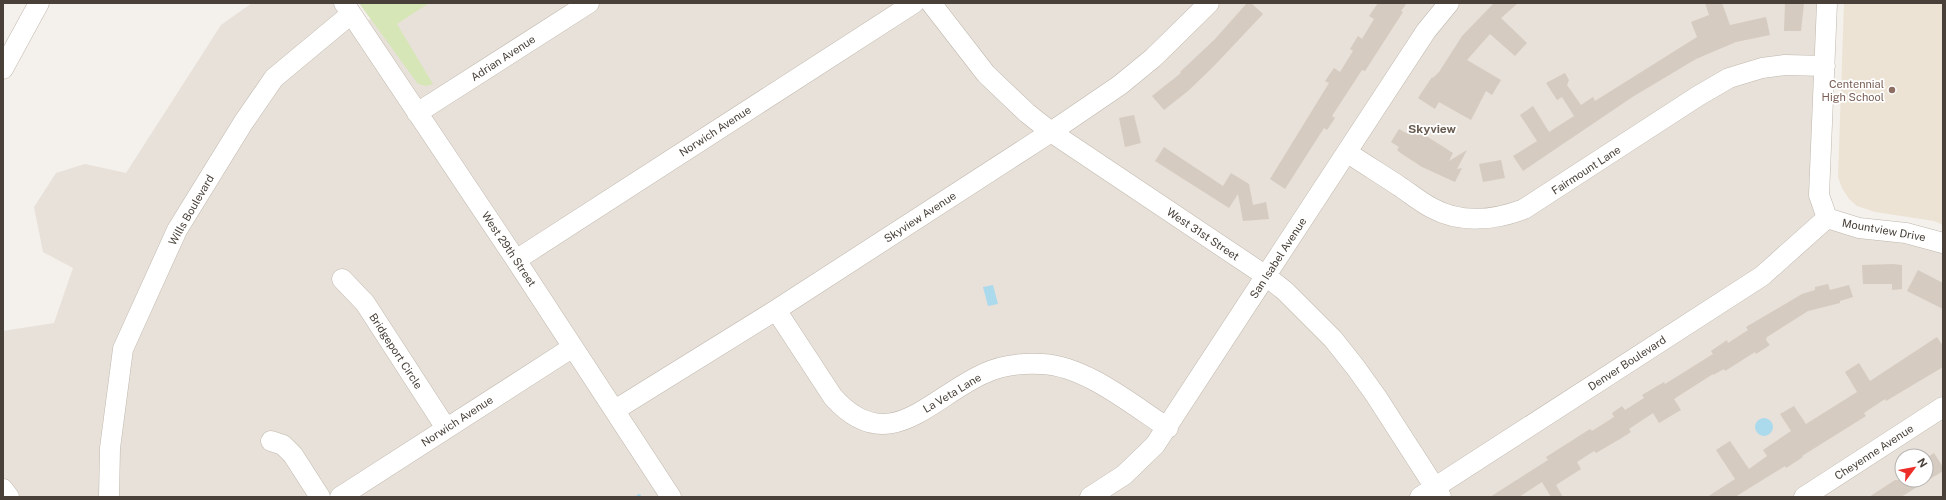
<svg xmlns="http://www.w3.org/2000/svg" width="1946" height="500" font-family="'Public Sans',sans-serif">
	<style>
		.residential { fill: #e8e1d9; fill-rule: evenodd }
		.education { fill: #ece3d5 }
		.green { fill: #d6e6b6 }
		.water { fill: #abdaed }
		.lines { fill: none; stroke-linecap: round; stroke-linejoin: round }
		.stream { stroke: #abdaed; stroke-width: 4 }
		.building { fill: #d5cbc0 }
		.minor-casing { stroke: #bfb7ad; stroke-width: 21 }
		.minor { stroke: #fff; stroke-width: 20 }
		.education-dot { fill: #8d6e63; stroke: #fff; stroke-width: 1.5 }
		.labels { text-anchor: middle; stroke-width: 3.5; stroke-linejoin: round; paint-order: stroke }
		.street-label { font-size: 11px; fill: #484039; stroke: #fff }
		.education-label { font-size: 11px; fill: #785e54; stroke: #fff; text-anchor: end }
		.neighbourhood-label { font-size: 12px; font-weight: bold; fill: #6a5d51; stroke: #fff }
	</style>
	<rect width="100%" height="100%" fill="#f4f0eb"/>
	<path class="residential" d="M252,3H344L359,26L397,3H1827L1826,218L1943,243V497H3V331L54,323L73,268L43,252L34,207L56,173L85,164L126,173L221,25ZM1902,456H1926V480H1902Z"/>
	<path class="education" d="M1844,3H1943V225L1934,221L1875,212L1857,206L1849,199L1842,188L1838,177Z"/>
	<path class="green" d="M359,3H429L397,24L433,84L426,86L418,84Z"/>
	<path class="water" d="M993,285L998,304L988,306L983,287Z
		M1755 427a9 9 0 1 1 18 0a9 9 0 1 1-18 0Z"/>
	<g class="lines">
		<path class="stream" d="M638,497L639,496"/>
	</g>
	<path class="building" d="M1247,3H1251L1263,14L1213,67L1188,91L1164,110L1152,96L1181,73L1180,72L1215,39Z
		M1378,3H1407L1401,11L1403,12L1365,71L1362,70L1332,116L1335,118L1327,130L1324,128L1285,189L1270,179L1329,83L1325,81L1334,68L1340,72L1353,51L1350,49L1358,36L1362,39L1374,19L1369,16Z
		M1494,3H1518L1501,18L1527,43L1515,56L1490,34L1467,60L1501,80L1492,95L1486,91L1471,120L1439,102L1435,109L1418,98L1432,77L1433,78L1439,72L1462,36Z
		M1705,3H1722L1730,25L1766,17L1770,35L1736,42L1696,59L1634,96L1523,171L1513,156L1537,141L1520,115L1533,106L1549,132L1574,116L1562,97L1557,100L1546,83L1565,73L1569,80L1567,85L1581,105L1593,97L1595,101L1697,37L1691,22L1709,15Z
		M1785,3H1804L1801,31H1784Z
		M1134,115L1141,143L1125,147L1119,118Z
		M1412,127L1453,153L1449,161L1467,150L1457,169L1462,168L1455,182L1422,167L1402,154L1397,150L1399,147L1391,142L1399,129L1408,134Z
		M1164,147L1223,186L1231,173L1249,184L1253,205L1266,202L1269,219L1243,221L1238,194L1229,208L1155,161Z
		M1501,160L1505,178L1483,182L1479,164Z
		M1893,264L1902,265V289L1892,290V284H1863L1862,265Z
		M1918,270L1943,283V309L1907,291Z
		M1828,284L1830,290L1849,285L1853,297L1840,301V303L1808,311L1767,337L1766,340L1770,345L1756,354L1755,352L1725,371L1724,369L1713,375V374L1674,399L1681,410L1659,423L1653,413L1629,429L1631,432L1620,439L1596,453L1594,451L1577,462L1581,469L1556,485L1563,497H1551L1542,482L1519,497H1490L1548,460L1546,457L1590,429L1592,431L1614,417L1612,413L1622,406L1625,410L1644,398L1642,395L1664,382L1665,384L1713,354L1711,351L1727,340L1728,343L1748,330L1746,327L1802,294L1815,290V287Z
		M1937,337L1943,346V367L1886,401L1885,399L1864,413L1866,416L1802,456L1803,457L1786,468L1785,466L1777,471L1735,497H1707L1735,479L1716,450L1730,441L1749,469L1767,456L1763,450L1791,431L1780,414L1794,406L1806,424L1857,392L1845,372L1859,363L1870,381Z
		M1934,453L1943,467V471L1901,497H1869L1895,480H1926V458Z"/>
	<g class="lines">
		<g class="minor-casing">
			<path id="minor" d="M344,3L516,260L671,497
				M931,3L986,74L1027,113L1051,132L1266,276L1285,291L1333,339L1356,368L1376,396L1441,497
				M3,69L39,3
				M417,113L589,3
				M1348,153C1366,165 1384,176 1402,188C1412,195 1422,203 1432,208C1461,224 1495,220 1524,209L1698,96L1729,78L1762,68L1785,65L1825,66
				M1827,218L1819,195L1827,3
				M1827,218L1859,228L1906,233L1943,243
				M516,260L914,3
				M342,279L365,303L446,428
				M776,310L833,397C888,459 930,398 983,374C1001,365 1023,363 1042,364C1086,366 1132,405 1168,428
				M615,410L776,310L1051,132L1120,85L1153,58L1209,3
				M271,441L283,445L293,455L320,497
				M3,489L9,497
				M109,497L110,448L123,349L177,230L243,123L274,78L351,14
				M340,497L573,347
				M1090,497L1124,475L1155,445L1426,31L1449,3
				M1420,497L1762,276L1827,218
				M1804,497L1943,407"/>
		</g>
		<use href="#minor" class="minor"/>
	</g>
	<circle class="education-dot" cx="1892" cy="90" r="4"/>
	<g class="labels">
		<g class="street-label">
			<text transform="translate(503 58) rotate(-33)" y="4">Adrian Avenue</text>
			<text transform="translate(715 131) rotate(-33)" y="4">Norwich Avenue</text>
			<text transform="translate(1586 170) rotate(-33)" y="4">Fairmount Lane</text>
			<text transform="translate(191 210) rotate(-60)" y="4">Wills Boulevard</text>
			<text transform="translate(920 217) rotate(-33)" y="4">Skyview Avenue</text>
			<text transform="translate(1884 230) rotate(10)" y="4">Mountview Drive</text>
			<text transform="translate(1203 234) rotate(34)" y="4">West 31st Street</text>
			<text transform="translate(509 249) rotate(56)" y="4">West 29th Street</text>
			<text transform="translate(1278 258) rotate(-57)" y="4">San Isabel Avenue</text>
			<text transform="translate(396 351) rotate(57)" y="4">Bridgeport Circle</text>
			<text transform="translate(1627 363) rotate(-33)" y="4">Denver Boulevard</text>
			<text transform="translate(952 393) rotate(-31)" y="4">La Veta Lane</text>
			<text transform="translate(457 421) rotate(-33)" y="4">Norwich Avenue</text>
			<text transform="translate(1874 452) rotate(-33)" y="4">Cheyenne Avenue</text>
		</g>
		<g class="education-label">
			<text x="1884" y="88">Centennial<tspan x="1884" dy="13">High School</tspan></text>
		</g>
		<g class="neighbourhood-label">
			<text x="1432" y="133">Skyview</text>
		</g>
	</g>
	<rect width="1946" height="500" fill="none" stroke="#484039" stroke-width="8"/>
	<g transform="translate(1914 468) rotate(58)"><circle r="19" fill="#ffffff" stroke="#b6b3b0"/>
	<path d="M0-3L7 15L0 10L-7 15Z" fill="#ed2e28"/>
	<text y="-6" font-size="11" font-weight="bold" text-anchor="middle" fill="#484039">N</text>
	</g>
</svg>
